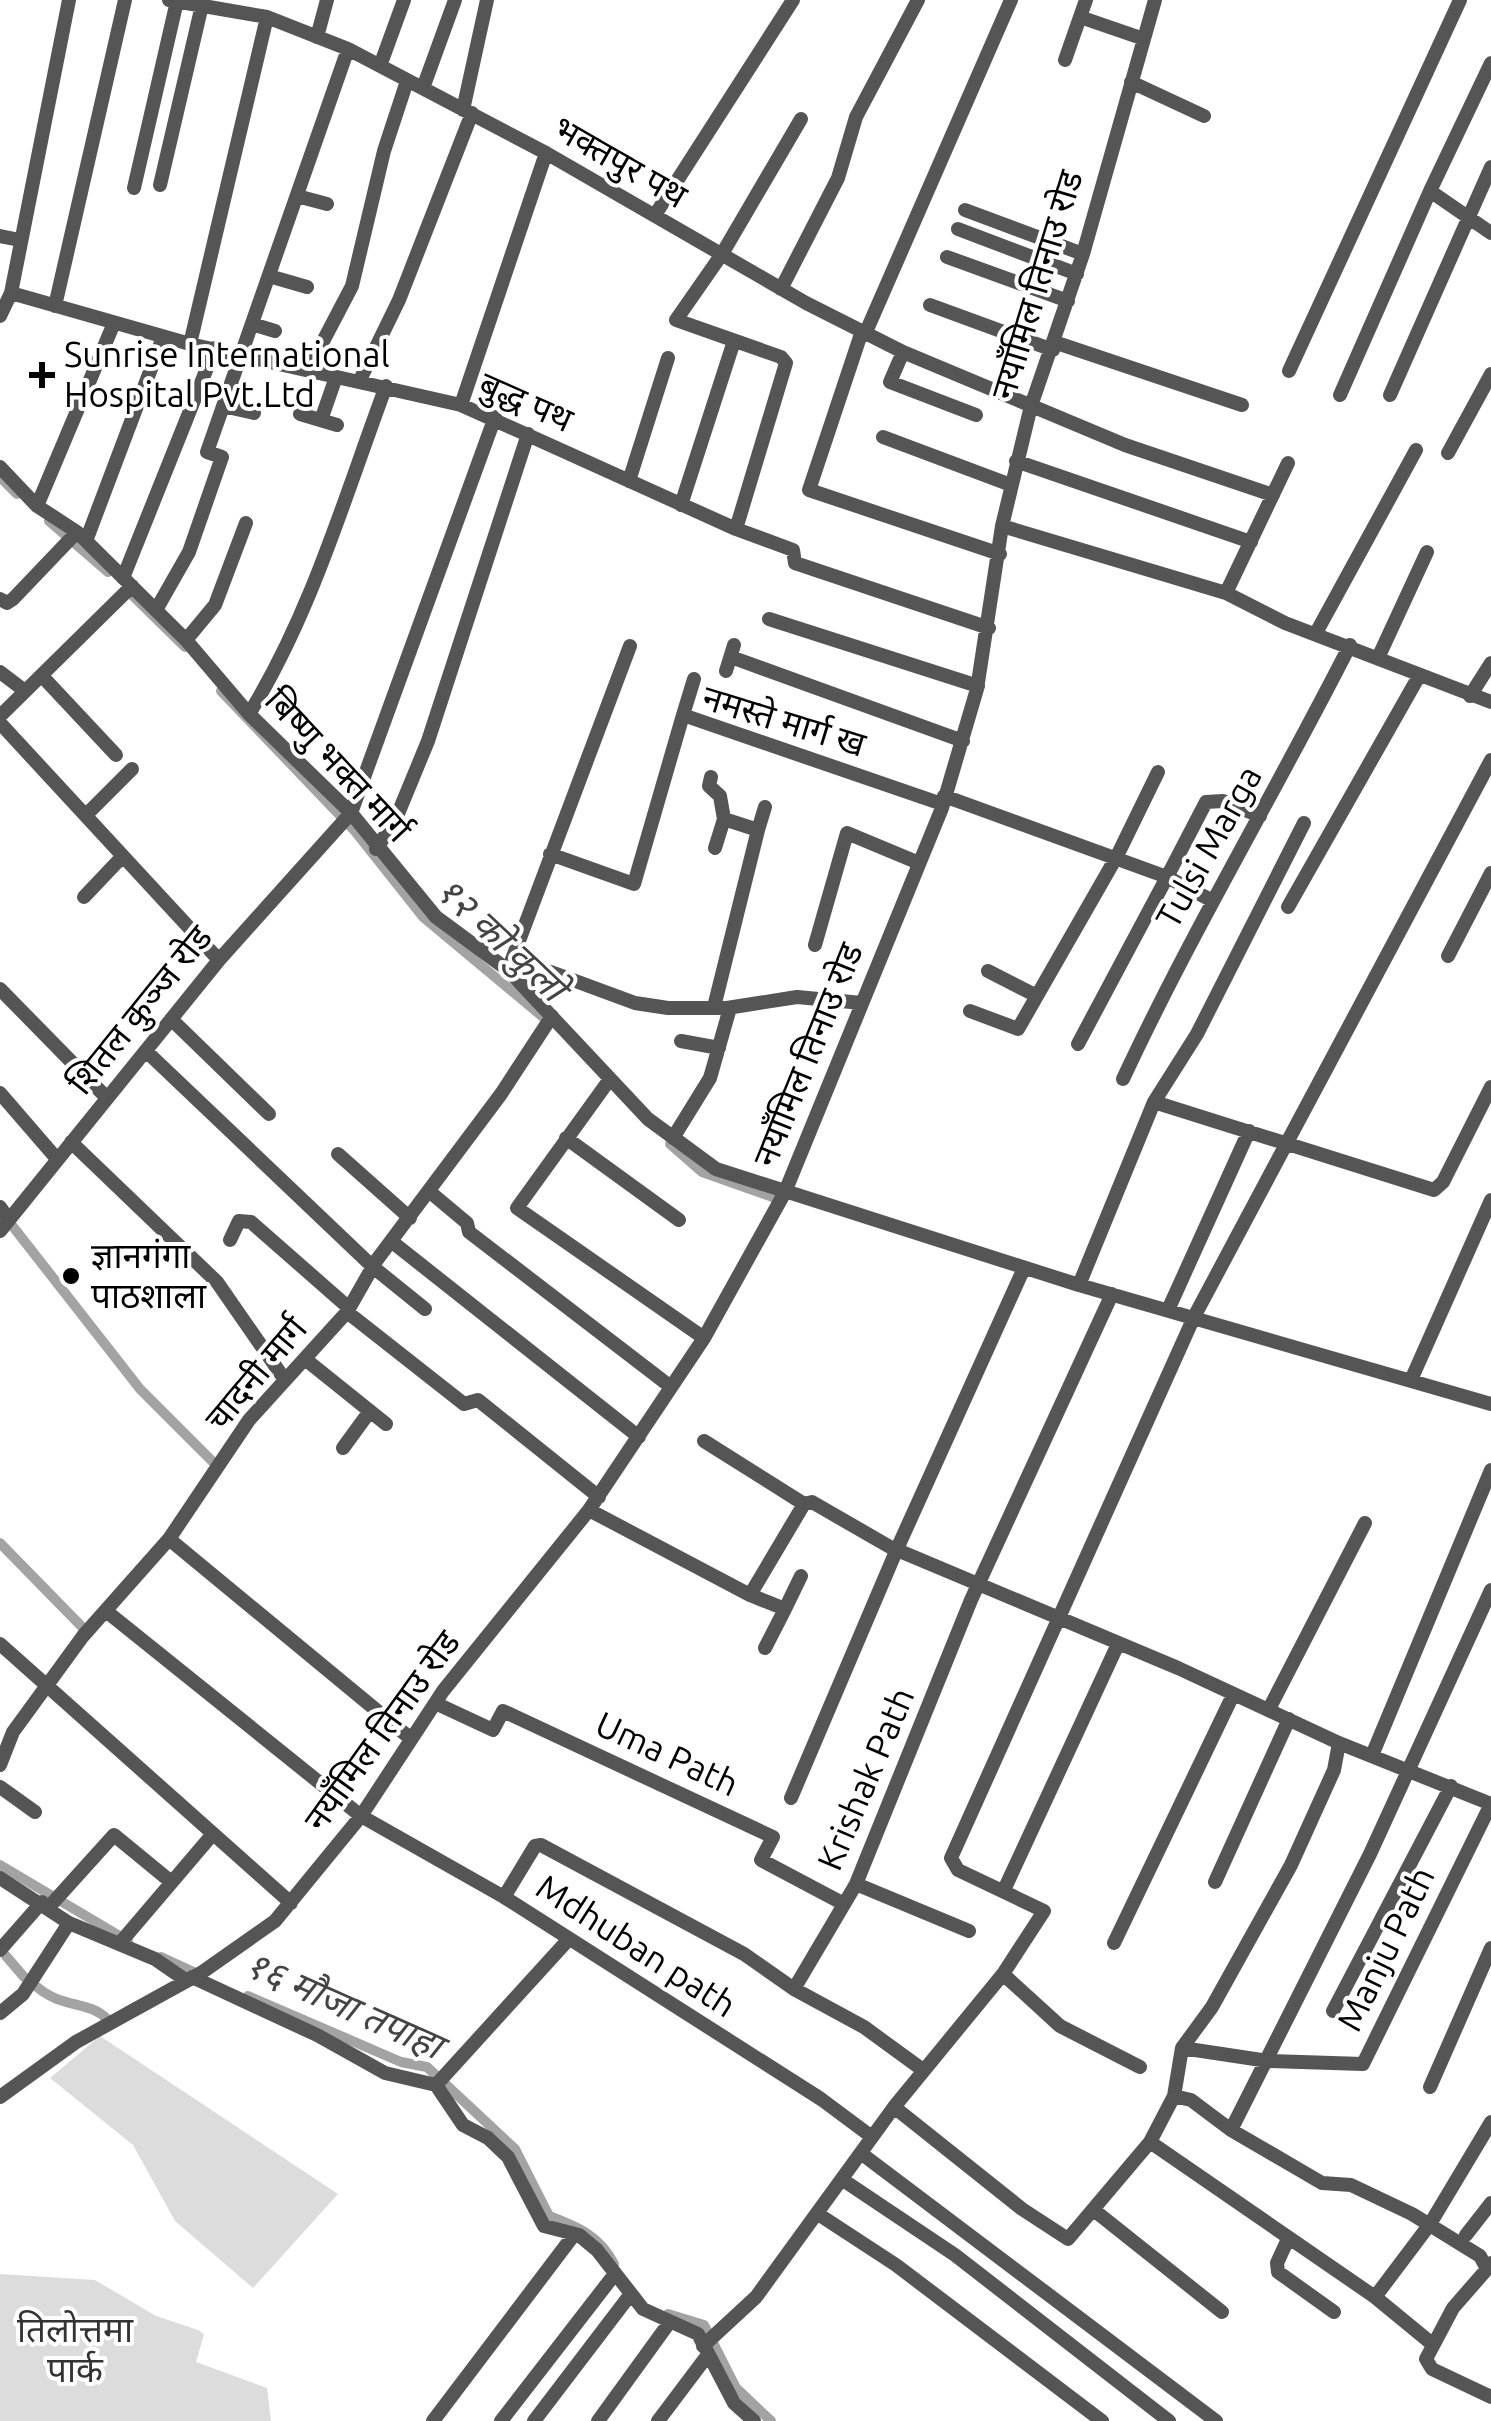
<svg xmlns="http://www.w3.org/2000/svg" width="1491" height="2421" font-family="Ubuntu,'Noto Sans Devanagari',sans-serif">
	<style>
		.green { fill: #dcdcdc }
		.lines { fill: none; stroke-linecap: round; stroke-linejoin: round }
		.canal { stroke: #a3a3a3; stroke-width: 10 }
		.minor { stroke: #555; stroke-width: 14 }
		.poi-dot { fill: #000; stroke: #fff; stroke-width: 4 }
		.labels { text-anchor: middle; stroke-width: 8; stroke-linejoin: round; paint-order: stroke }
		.street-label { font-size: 35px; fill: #000; stroke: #fff }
		.poi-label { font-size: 35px; fill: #000; stroke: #fff; text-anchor: start }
		.park-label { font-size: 35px; fill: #333; stroke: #fff }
		.water-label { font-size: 38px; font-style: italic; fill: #444; stroke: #fff }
	</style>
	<rect width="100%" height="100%" fill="#fff"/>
	<path class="green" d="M100,2036L338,2194L253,2288L175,2221L133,2145L50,2078Z
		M0,2274L95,2280L156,2316L198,2330L204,2334L196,2362L267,2388L271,2421H0Z"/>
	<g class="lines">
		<path class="canal" d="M0,477L17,494
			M49,521L108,572
			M133,596L185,647
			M221,691L354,830L423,917L549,1022
			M670,1144L702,1172L781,1200
			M7,1219L140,1389L217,1466
			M0,1543L87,1632
			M0,1865L128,1941
			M6,1956L24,1977
			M161,1957L200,1975
			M37,1987C63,2009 88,2000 107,2019
			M248,1996L401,2062L427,2067L515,2149L549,2216C578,2227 600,2236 614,2264
			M668,2314L704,2325L736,2388L771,2421"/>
		<path class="minor" d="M169,0L267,17L348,49L546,153L806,303L903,352L1125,445L1273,495
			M1086,0L1080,17L1144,39
			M317,37L327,0
			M1065,60L1080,17
			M380,66L404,0
			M1131,82L1204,116
			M423,88L455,0
			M463,110L487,0
			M160,185L202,5
			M134,188L177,1
			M1430,191L1491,63
			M297,196L327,204
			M965,210L1083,254
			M655,215L793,0
			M958,229L1077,274
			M0,236L20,240
			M947,257L1068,301
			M269,276L307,287
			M781,289L838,178L856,117L918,0
			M11,293L190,344L461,405L736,529L793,550L795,563L989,628
			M930,305L1053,350
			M55,306L125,0
			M0,316L11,293L69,0
			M252,324L275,331
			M862,331L809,490L1000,554
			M866,332L1011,0
			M1054,342L1242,405
			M190,344L267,17
			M903,352L890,382L976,415
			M308,370L352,286L384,151L407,81
			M1289,371L1460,0
			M359,382L399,300L472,113
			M1340,395L1430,191L1491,233
			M1390,395L1491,167
			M461,405L546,153
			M223,406L254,413
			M300,414L337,425
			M321,420L336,377
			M883,437L1011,485
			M1448,453L1491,374
			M1016,461L1251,542
			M0,467L37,506L77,532L186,640L249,714L351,813L436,917L508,970L648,1119L716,1169L1079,1285L1491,1404
			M629,481L668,358
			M681,505L734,341
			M37,506L114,323
			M1002,526L1226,593L1285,623L1491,702
			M736,529L786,363L781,357L676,320L722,254L801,119
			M86,541L163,337
			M123,578L215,348
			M1226,593L1288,463
			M0,599L7,603L13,599L77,532
			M156,610L189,552L222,457L207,452L348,49
			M769,619L978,686
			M1316,633L1416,450
			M186,640L215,605L246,523
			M630,646L508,970L551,972L635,1003L668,1008H727L797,997L862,1003
			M731,657L963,741
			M1378,658L1427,552
			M726,671L734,645
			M0,672L25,691
			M42,676L116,755
			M1470,696L1491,663
			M249,714C311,614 345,496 386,386
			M683,715L694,679
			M0,716L132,586
			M0,723L219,960
			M711,777L709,786L720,796L724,819L758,830L714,1007
			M944,796L1167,877L1078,1044
			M87,814L132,769
			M758,830L765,807
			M715,848L724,819
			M376,849L395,821L428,741L528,434
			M550,854L634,884L683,715L942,804
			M84,897L121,858
			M1211,900L1167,877L1206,802L1223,801L1260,816
			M1288,907L1419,676
			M815,945L847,833L919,863
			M1448,956L1491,873
			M988,971L1037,996
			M0,989L105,1096
			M970,1011L1018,1029L1117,856L1158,772
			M171,1019L269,1114
			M681,1041L719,1048
			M147,1052L373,1267L425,1309
			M610,1079L517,1208L704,1338
			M1123,1079C1192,931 1276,791 1350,645
			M0,1093L57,1159
			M1154,1102L1434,1190L1443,1182L1491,1087
			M566,1138L679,1220
			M673,1138L710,1078L730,1008
			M71,1142L217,1282L285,1380
			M338,1154L410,1218
			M430,1192L467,1223L469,1232L671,1387
			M0,1207L9,1220
			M0,1231L219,960L351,813L495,417
			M230,1240L239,1221L251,1222L349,1308
			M391,1241L639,1437
			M1079,1285L1154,1102L1197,1034L1304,823
			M1168,1310L1249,1131
			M347,1312L464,1404L478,1400L599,1497
			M305,1359L386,1424
			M1411,1380L1491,1200
			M704,1441L804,1504
			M343,1448L370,1411
			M589,1510L750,1595L804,1504L812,1502L890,1547L1178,1668L1339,1743L1491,1804
			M169,1539L410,1738
			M750,1595L785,1609L765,1648
			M785,1609L801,1576
			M106,1611L361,1816L504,1897L821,2099L872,2137
			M0,1644L291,1903
			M435,1703L493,1730L503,1711L773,1837L761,1860L844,1904
			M1269,1709L1365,1523
			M1373,1753L1491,1470
			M0,1765L13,1732L83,1636L169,1539L249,1420L347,1312L376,1261L501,1094L552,1016
			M0,1787L35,1812
			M791,1798L897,1549L1024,1268
			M0,1878L69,1923L155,1959L184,1979
			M1215,1882L1289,1719
			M856,1884L969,1931
			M1004,1890L1118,1644
			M504,1897L535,1846L541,1845L744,1954L794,1989L864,2027L923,2070
			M49,1907L114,1835L170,1881
			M120,1943L212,1835
			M1114,1943L1233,1695
			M0,1950L42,1902
			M1003,1974L1060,2026L1140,2067
			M192,1977L317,2035L385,2073L436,2085L463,2125L488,2138L508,2157L544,2226L579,2235L597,2250L643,2309L698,2334L734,2403L754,2421
			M794,1989L856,1884L971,1600L1112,1294
			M1333,2011L1451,1786
			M0,2013L23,1994L69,1923
			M1182,2048L1268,2061L1363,2064L1491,1804
			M436,2085L568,1940
			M1430,2087L1491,1948
			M1174,2096L1182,2048L1212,2007L1291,1865L1334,1770L1339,1743
			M0,2097L76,2042L201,1973L275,1921L361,1816L443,1691L589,1510L704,1338L785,1192L942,808L977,689L1002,526L1031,406L1083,254L1155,0
			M894,2107L1003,1974L1044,1911L958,1870L951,1858L1194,1317L1491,760
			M1231,2130L1370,1854L1491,1590
			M1150,2142L1375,2297L1431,2343
			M862,2154L1216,2421
			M843,2180L955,2255L1169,2421
			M1095,2211L1222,2312
			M818,2214L896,2265L1102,2421
			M1466,2235L1491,2203
			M1288,2239L1277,2263L1278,2272L1334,2312
			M1487,2269L1453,2308L1426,2359L1432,2369L1491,2397
			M1375,2297L1430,2224L1491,2122
			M703,2346L756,2297L894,2107L1022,2209L1068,2239L1150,2142L1174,2096L1191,2100L1231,2130L1322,2183L1351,2185L1412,2214L1480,2256L1487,2269L1491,2263
			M433,2421L573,2236
			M501,2421L614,2275
			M534,2421L630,2295
			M598,2421L669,2323
			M658,2421L707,2356"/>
	</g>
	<g class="poi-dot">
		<path d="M37 360h10v10h10v10h-10v10h-10v-10h-10v-10h10z"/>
		<circle cx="71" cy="1276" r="10"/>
	</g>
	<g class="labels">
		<g class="street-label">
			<text transform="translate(620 162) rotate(30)" y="12">भक्तपुर पथ</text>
			<text transform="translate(1037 285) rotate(-73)" y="12">नयाँमिल तिनाउ रोड</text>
			<text transform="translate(526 402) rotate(24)" y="12">बुद्ध पथ</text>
			<text transform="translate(784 721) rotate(17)" y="12">नमस्ते मार्ग ख</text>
			<text transform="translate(338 765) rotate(47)" y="12">बिष्णु भक्त मार्ग</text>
			<text transform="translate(1209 847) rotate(-61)" y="12">Tulsi Marga</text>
			<text transform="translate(140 1010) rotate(-51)" y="12">शितल कुञ्ज रोड</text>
			<text transform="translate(808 1055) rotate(-68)" y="12">नयाँमिल तिनाउ रोड</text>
			<text transform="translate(256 1374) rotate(-50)" y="12">चादनी मार्ग</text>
			<text transform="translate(382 1731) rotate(-54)" y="12">नयाँमिल तिनाउ रोड</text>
			<text transform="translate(667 1754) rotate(25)" y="12">Uma Path</text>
			<text transform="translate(866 1779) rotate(-67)" y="12">Krishak Path</text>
			<text transform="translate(636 1946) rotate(33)" y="12">Mdhuban path</text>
			<text transform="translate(1386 1949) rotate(-64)" y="12">Manju Path</text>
		</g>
		<g class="poi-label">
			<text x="64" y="367">Sunrise International<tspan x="64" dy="40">Hospital Pvt.Ltd</tspan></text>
			<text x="91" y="1268">ज्ञानगंगा<tspan x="91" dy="40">पाठशाला</tspan></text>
		</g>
		<g class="park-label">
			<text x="75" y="2342">तिलोत्तमा<tspan x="75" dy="40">पार्क</tspan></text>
		</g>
		<g class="water-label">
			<text transform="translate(501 939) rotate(43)" y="13">१२ को कुलो</text>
			<text transform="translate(344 2005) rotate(24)" y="13">१६ मौजा तपाहा</text>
		</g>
	</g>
</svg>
